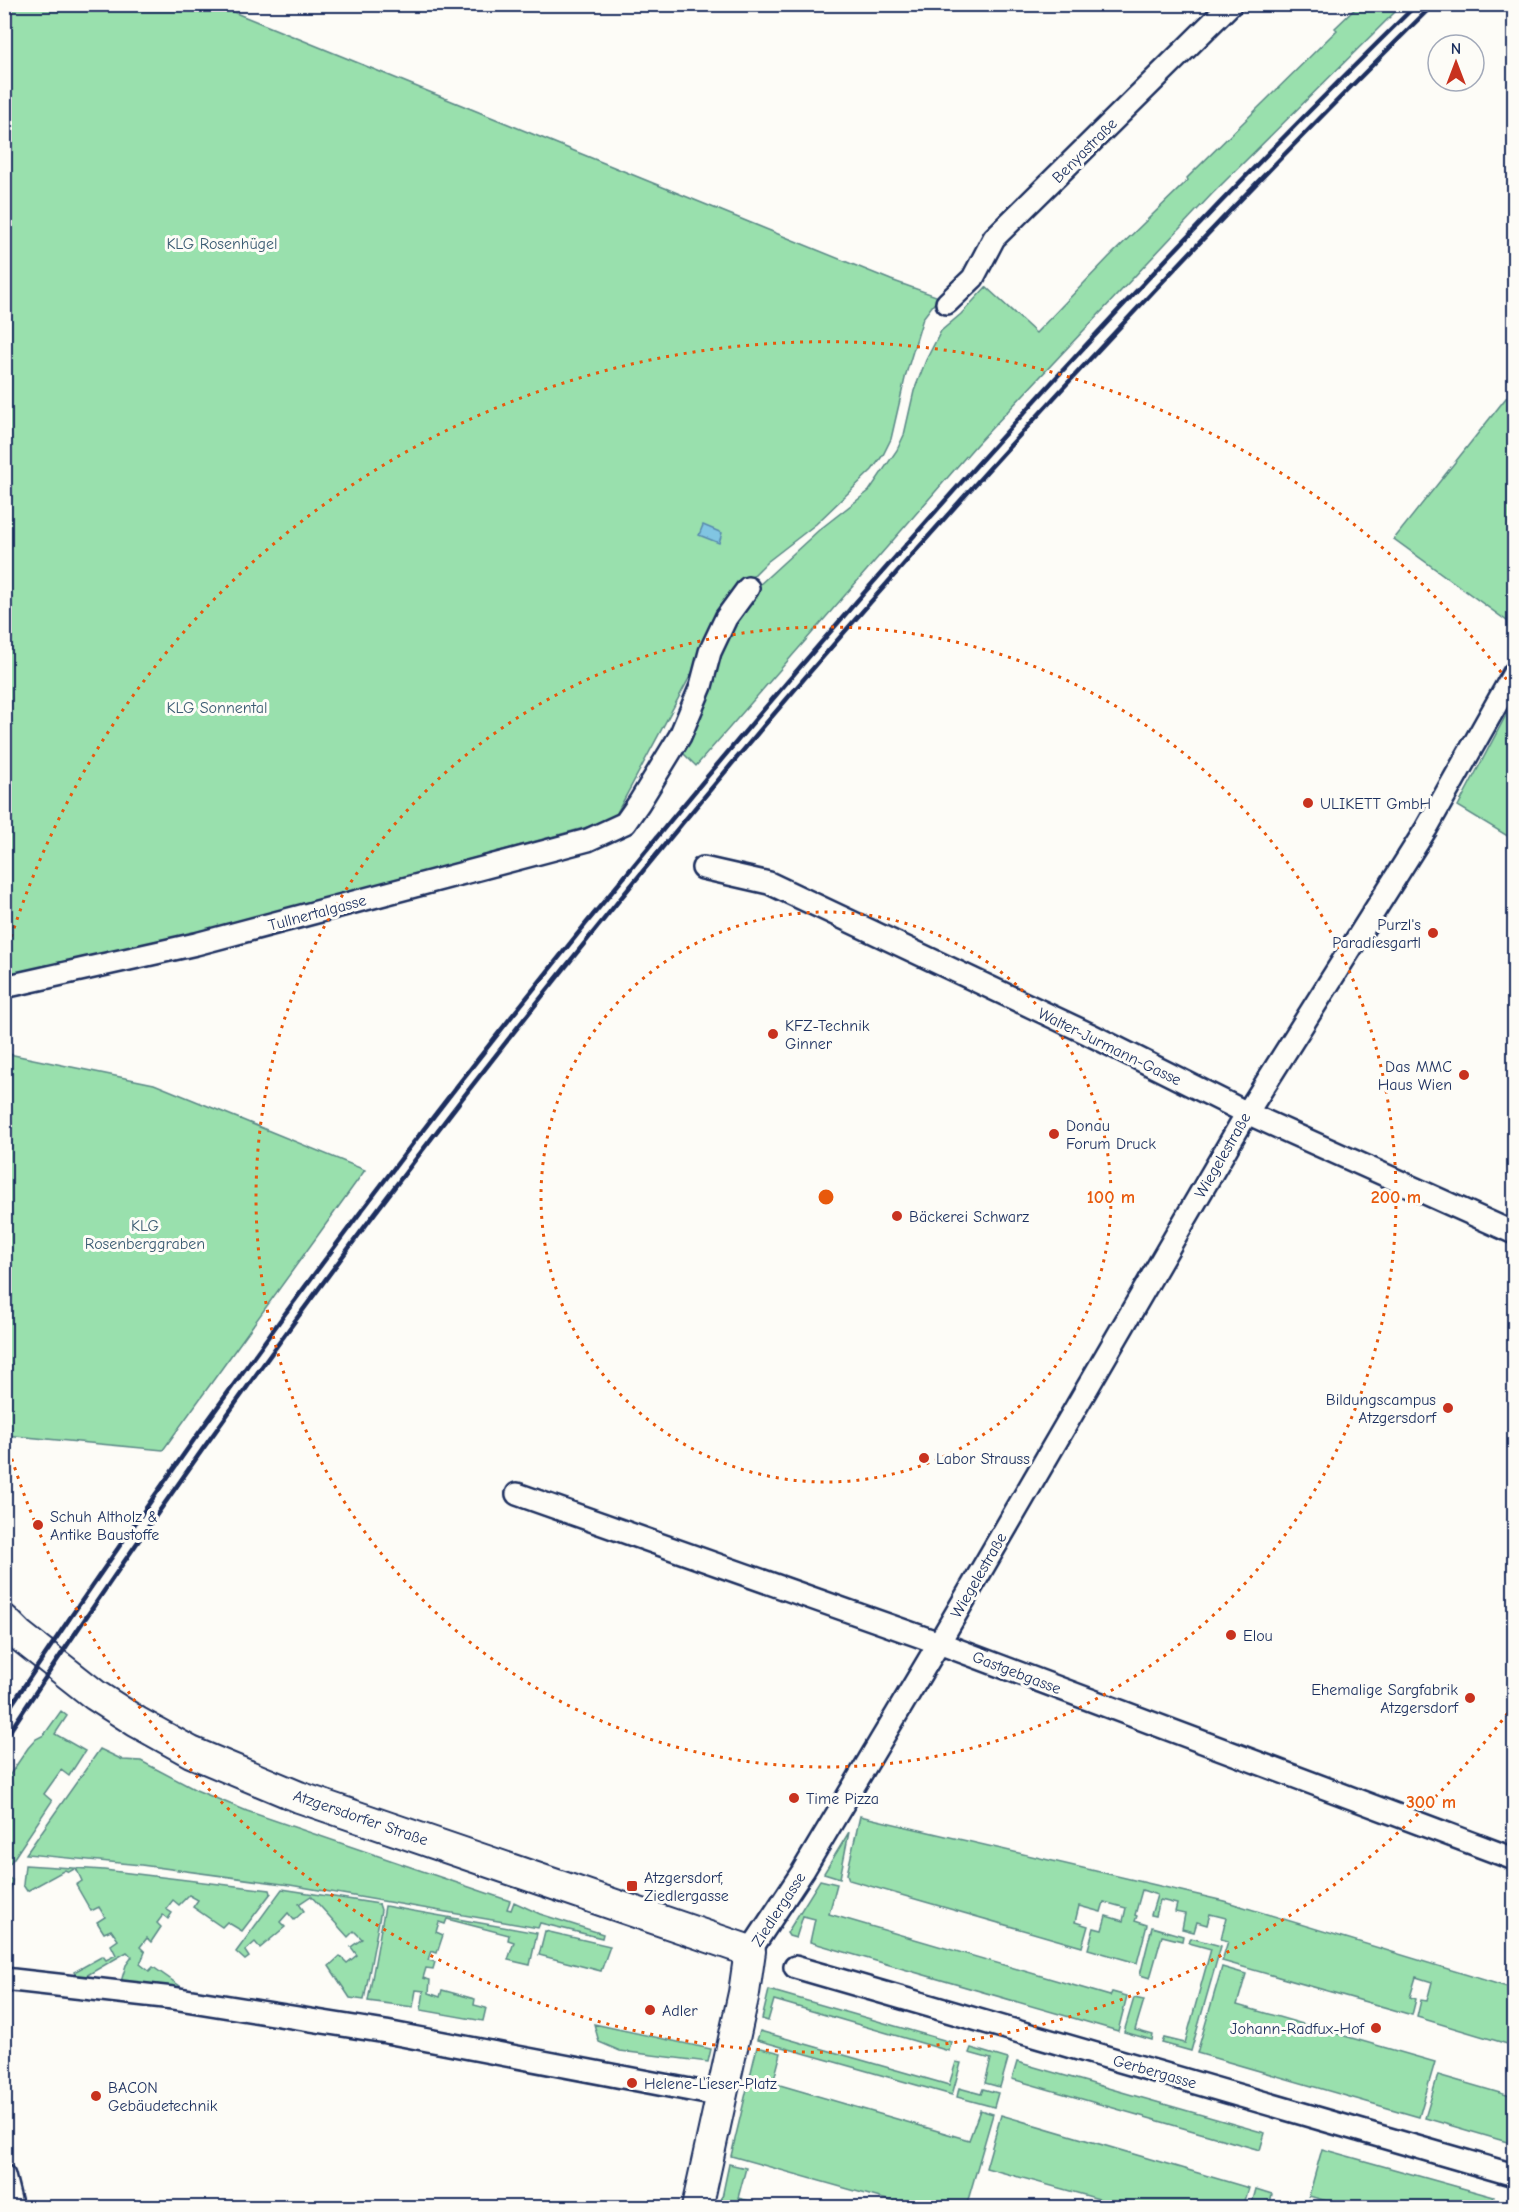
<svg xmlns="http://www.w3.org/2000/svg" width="1519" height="2212" font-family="'Comic Neue',sans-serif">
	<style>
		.green { fill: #99e0ad; stroke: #5a8886; stroke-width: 1.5 }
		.water { fill: #81c5e2; stroke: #5889ad; stroke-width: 1.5 }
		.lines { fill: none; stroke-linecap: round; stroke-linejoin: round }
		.street-casing { stroke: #1b2f5e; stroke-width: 26 }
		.secondary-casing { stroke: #1b2f5e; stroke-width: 34 }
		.street { stroke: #fdfcf7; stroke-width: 21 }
		.secondary { stroke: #fdfcf7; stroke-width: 30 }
		.rail { stroke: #1b2f5e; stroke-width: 4.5 }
		.ring { fill: none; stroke: #e8590c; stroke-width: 3; stroke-dasharray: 3 6 }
		.poi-dot { fill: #c8321e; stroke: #fdfcf7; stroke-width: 2 }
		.labels { text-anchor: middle; stroke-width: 6; stroke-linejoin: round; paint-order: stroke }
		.street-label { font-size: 16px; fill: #1b2f5e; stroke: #fdfcf7 }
		.park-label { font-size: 16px; fill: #3a5b72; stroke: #fdfcf7 }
		.poi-label { font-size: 16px; fill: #1b2f5e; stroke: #fdfcf7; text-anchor: start }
		.centre { fill: #e8590c; stroke: #fdfcf7; stroke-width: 3 }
		.ring-label { font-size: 18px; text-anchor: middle; font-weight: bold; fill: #e8590c; stroke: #fdfcf7; stroke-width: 6; stroke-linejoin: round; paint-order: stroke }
	</style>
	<rect width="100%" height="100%" fill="#fdfcf7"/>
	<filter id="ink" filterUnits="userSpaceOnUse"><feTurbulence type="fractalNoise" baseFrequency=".0167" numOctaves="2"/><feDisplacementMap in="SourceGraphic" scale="12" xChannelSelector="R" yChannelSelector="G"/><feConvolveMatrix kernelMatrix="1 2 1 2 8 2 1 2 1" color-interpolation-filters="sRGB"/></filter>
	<g filter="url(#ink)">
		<path class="green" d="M4,5H216L891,280L939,297L923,318L906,374L891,439L883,455L872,470L816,524L767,562L743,586L738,587L613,820L200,933L5,977Z
			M1359,5H1402L1212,194L976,445L696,766L679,749L745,598L819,530L869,491L897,450L904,435L914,391L926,360L941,331L961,314L986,287L1036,333L1109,257L1188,180L1187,178L1337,30L1335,28Z
			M1514,388V626L1394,539Z
			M1514,700V840L1458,806Z
			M4,1053L154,1084L365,1170L163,1450L5,1435Z
			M61,1711L67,1716L55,1734L85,1751L69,1776L61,1770L44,1794L52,1801L14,1858L5,1869V1782L28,1748L36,1739L44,1735Z
			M100,1749L123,1760L141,1761L196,1790L247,1811L510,1901L507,1909L511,1910L514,1902L540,1914L603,1934L602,1938L540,1923L538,1928L290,1885L141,1865L26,1854Z
			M860,1816L1224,1901L1514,1989V2046L1417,2017L1421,2000L1427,2001L1432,1982L1416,1977L1410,1997L1416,1999L1412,2015L1222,1961L1228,1941L1221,1939L1226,1918L1210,1914L1207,1925L1197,1922L1194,1932L1182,1929L1185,1914L1175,1912L1177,1904L1160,1900L1156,1916L1151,1915L1157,1895L1142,1890L1135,1915L1137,1916L1135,1921L1147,1925L1137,1963L1088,1949L1094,1928L1102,1930L1106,1916L1123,1921L1126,1908L1104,1902L1101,1912L1079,1906L1075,1922L1088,1926L1082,1947L849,1880L847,1874Z
			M849,1832L840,1878L824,1873Z
			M25,1865L104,1870L270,1890L271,1893L242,1931L227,1922L222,1927L193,1907L198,1900L189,1895L179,1905L173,1900L166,1909L172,1913L168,1919L163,1915L157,1923L161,1927L151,1942L147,1938L140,1947L145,1952L140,1964L149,1971L153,1967L180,1986L176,1995L120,1985L126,1965L132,1957L127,1952L79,1980L74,1972L103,1956L106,1960L116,1955L111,1945L118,1940L111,1930L104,1933L97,1922L105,1917L99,1907L91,1911L76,1885L82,1881L76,1868L69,1872L65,1870L27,1891L23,1885Z
			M9,1878L12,1880L5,1920V1882Z
			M820,1880L837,1884L829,1914L1110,1996L1112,1992L1127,1996L1118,2031L810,1942L815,1919L803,1916L796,1938L789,1936L787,1933Z
			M282,1889L379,1904L381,1910L364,2000L350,1998L329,1966L340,1956L347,1963L357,1955L351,1947L362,1939L354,1931L348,1937L311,1896L299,1904L304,1911L294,1920L288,1913L280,1922L285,1927L260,1948L255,1942L245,1951L249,1957L245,1960L236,1952Z
			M385,1906L537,1933L530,1965L508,1960L514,1942L508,1940L509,1935L447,1919L445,1924L439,1922L436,1932L443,1935L437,1953L431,1951L428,1960L435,1962L433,1969L426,1968L423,1978L430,1980L429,1993L440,1997L442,1990L475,1999L474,2005L486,2008L483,2021L421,2010L424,1991L416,1990L413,2007L368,2001Z
			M1152,1927L1183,1936L1182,1941L1162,1936L1150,1978L1140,1975Z
			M545,1931L610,1946L601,1971L539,1955Z
			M1191,1938L1221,1946L1191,2051L1162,2043L1164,2038L1185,2043L1211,1949L1189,1943Z
			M1222,1967L1246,1974L1237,2005L1435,2062L1419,2117L1197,2053Z
			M769,1990L951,2042L949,2051L774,2000L768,2021L762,2019Z
			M1134,1998L1144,2000L1135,2030L1153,2035L1152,2040L1124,2032Z
			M594,2024L711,2049L708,2062L620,2051L599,2042Z
			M760,2031L949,2085L956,2062L961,2063L952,2095L757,2040Z
			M757,2047L781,2053L773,2083L969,2140L980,2110L993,2114L966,2207H912L731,2156Z
			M971,2048L1008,2059L1000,2087L985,2083L991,2059L969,2053Z
			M1017,2062L1265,2133L1260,2150L1012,2079Z
			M1438,2075L1514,2097V2144L1425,2118Z
			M959,2088L981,2094L983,2089L998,2093L994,2107L957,2097Z
			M1001,2115L1249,2188L1243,2207H1128L986,2168Z
			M1322,2149L1494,2197L1489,2207H1348L1309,2196Z
			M729,2164L746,2168L738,2198L772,2207H720Z
			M1256,2189L1272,2194L1269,2207H1251Z"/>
		<path class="water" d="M703,525L722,533L719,543L699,535Z"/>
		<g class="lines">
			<g class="street-casing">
				<path id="street" d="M947,303L973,278L994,238L1231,4
					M703,868L769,883L1089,1034L1247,1113L1514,1233
					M4,987L196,944L588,840L625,823L639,803L680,736L701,686L710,652L726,618L748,588
					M517,1494L939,1643L1514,1859
					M750,1951L803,1871L939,1643L1247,1113L1426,829L1514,673
					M795,1967L1514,2175
					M4,1979L173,1998L386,2032L722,2096
					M4,2176L12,2208"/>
			</g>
			<g class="secondary-casing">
				<path id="secondary" d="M4,1620L19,1635L95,1695L137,1722L191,1752L299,1797L750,1951L744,1993L697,2208"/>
			</g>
			<use href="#street" class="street"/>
			<use href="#secondary" class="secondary"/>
			<path class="rail" d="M4,1716C210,1406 433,1106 671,820C906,537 1153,262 1417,4
				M4,1740C334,1239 708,766 1118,329C1221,219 1326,110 1434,4"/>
		</g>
	</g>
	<g class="ring">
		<circle cx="826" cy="1197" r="285"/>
		<circle cx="826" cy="1197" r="570"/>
		<path d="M1513 1706A855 855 0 0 1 6 1440M6 954A855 855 0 0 1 1513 688"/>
	</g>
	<g class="poi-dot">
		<circle cx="1308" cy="803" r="6"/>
		<circle cx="1433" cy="933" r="6"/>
		<circle cx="773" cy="1034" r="6"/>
		<circle cx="1464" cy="1075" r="6"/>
		<circle cx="1054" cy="1134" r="6"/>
		<circle cx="897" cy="1216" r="6"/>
		<circle cx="1448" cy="1408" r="6"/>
		<circle cx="924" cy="1458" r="6"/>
		<circle cx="38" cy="1525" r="6"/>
		<circle cx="1231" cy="1635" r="6"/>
		<circle cx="1470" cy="1698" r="6"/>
		<circle cx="794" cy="1798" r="6"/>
		<rect x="626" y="1880" width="12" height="12" rx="3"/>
		<circle cx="650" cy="2010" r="6"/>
		<circle cx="1376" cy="2028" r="6"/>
		<circle cx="632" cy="2083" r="6"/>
		<circle cx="96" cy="2096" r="6"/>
	</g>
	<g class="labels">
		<g class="street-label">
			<text transform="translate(1084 150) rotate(-45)" y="6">Benyastraße</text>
			<text transform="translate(317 912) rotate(-15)" y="6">Tullnertalgasse</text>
			<text transform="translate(1110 1046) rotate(26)" y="6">Walter-Jurmann-Gasse</text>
			<text transform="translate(1222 1155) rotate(-60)" y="6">Wiegelestraße</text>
			<text transform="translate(978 1575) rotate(-60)" y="6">Wiegelestraße</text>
			<text transform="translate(1017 1672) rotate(21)" y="6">Gastgebgasse</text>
			<text transform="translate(361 1817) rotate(19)" y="6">Atzgersdorfer Straße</text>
			<text transform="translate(778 1909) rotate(-57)" y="6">Ziedlergasse</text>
			<text transform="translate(1155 2071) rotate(16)" y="6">Gerbergasse</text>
		</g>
		<g class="park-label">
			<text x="222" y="249">KLG Rosenhügel</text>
			<text x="217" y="713">KLG Sonnental</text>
			<text x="145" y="1231">KLG<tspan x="145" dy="18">Rosenberggraben</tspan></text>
		</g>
		<g class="poi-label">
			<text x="1320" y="809">ULIKETT GmbH</text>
			<text x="1421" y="930" text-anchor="end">Purzl's<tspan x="1421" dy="18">Paradiesgartl</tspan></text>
			<text x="785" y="1031">KFZ-Technik<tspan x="785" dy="18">Ginner</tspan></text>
			<text x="1452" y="1072" text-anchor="end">Das MMC<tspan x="1452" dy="18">Haus Wien</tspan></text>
			<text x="1066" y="1131">Donau<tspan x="1066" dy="18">Forum Druck</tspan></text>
			<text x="909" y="1222">Bäckerei Schwarz</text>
			<text x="1436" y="1405" text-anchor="end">Bildungscampus<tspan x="1436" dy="18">Atzgersdorf</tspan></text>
			<text x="936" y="1464">Labor Strauss</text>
			<text x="50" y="1522">Schuh Altholz &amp;<tspan x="50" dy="18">Antike Baustoffe</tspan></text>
			<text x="1243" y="1641">Elou</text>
			<text x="1458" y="1695" text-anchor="end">Ehemalige Sargfabrik<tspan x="1458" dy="18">Atzgersdorf</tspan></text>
			<text x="806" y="1804">Time Pizza</text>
			<text x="644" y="1883">Atzgersdorf,<tspan x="644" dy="18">Ziedlergasse</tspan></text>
			<text x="662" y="2016">Adler</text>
			<text x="1364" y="2034" text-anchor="end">Johann-Radfux-Hof</text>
			<text x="644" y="2089">Helene-Lieser-Platz</text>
			<text x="108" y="2093">BACON<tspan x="108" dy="18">Gebäudetechnik</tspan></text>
		</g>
	</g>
	<circle cx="826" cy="1197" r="9" class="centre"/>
	<g class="ring-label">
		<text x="1111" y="1203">100 m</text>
		<text x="1396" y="1203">200 m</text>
		<text x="1431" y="1808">300 m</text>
	</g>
	<rect width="1519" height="2212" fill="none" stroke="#fdfcf7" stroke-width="24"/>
	<rect x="12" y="12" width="1495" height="2188" fill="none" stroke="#1b2f5e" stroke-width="2" filter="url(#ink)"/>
	<g transform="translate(1456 63)"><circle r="28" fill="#fdfcf7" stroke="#a3aaba" stroke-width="1.5"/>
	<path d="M0-4.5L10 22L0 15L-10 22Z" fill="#c8321e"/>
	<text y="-9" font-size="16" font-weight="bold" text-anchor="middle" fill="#1b2f5e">N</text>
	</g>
</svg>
